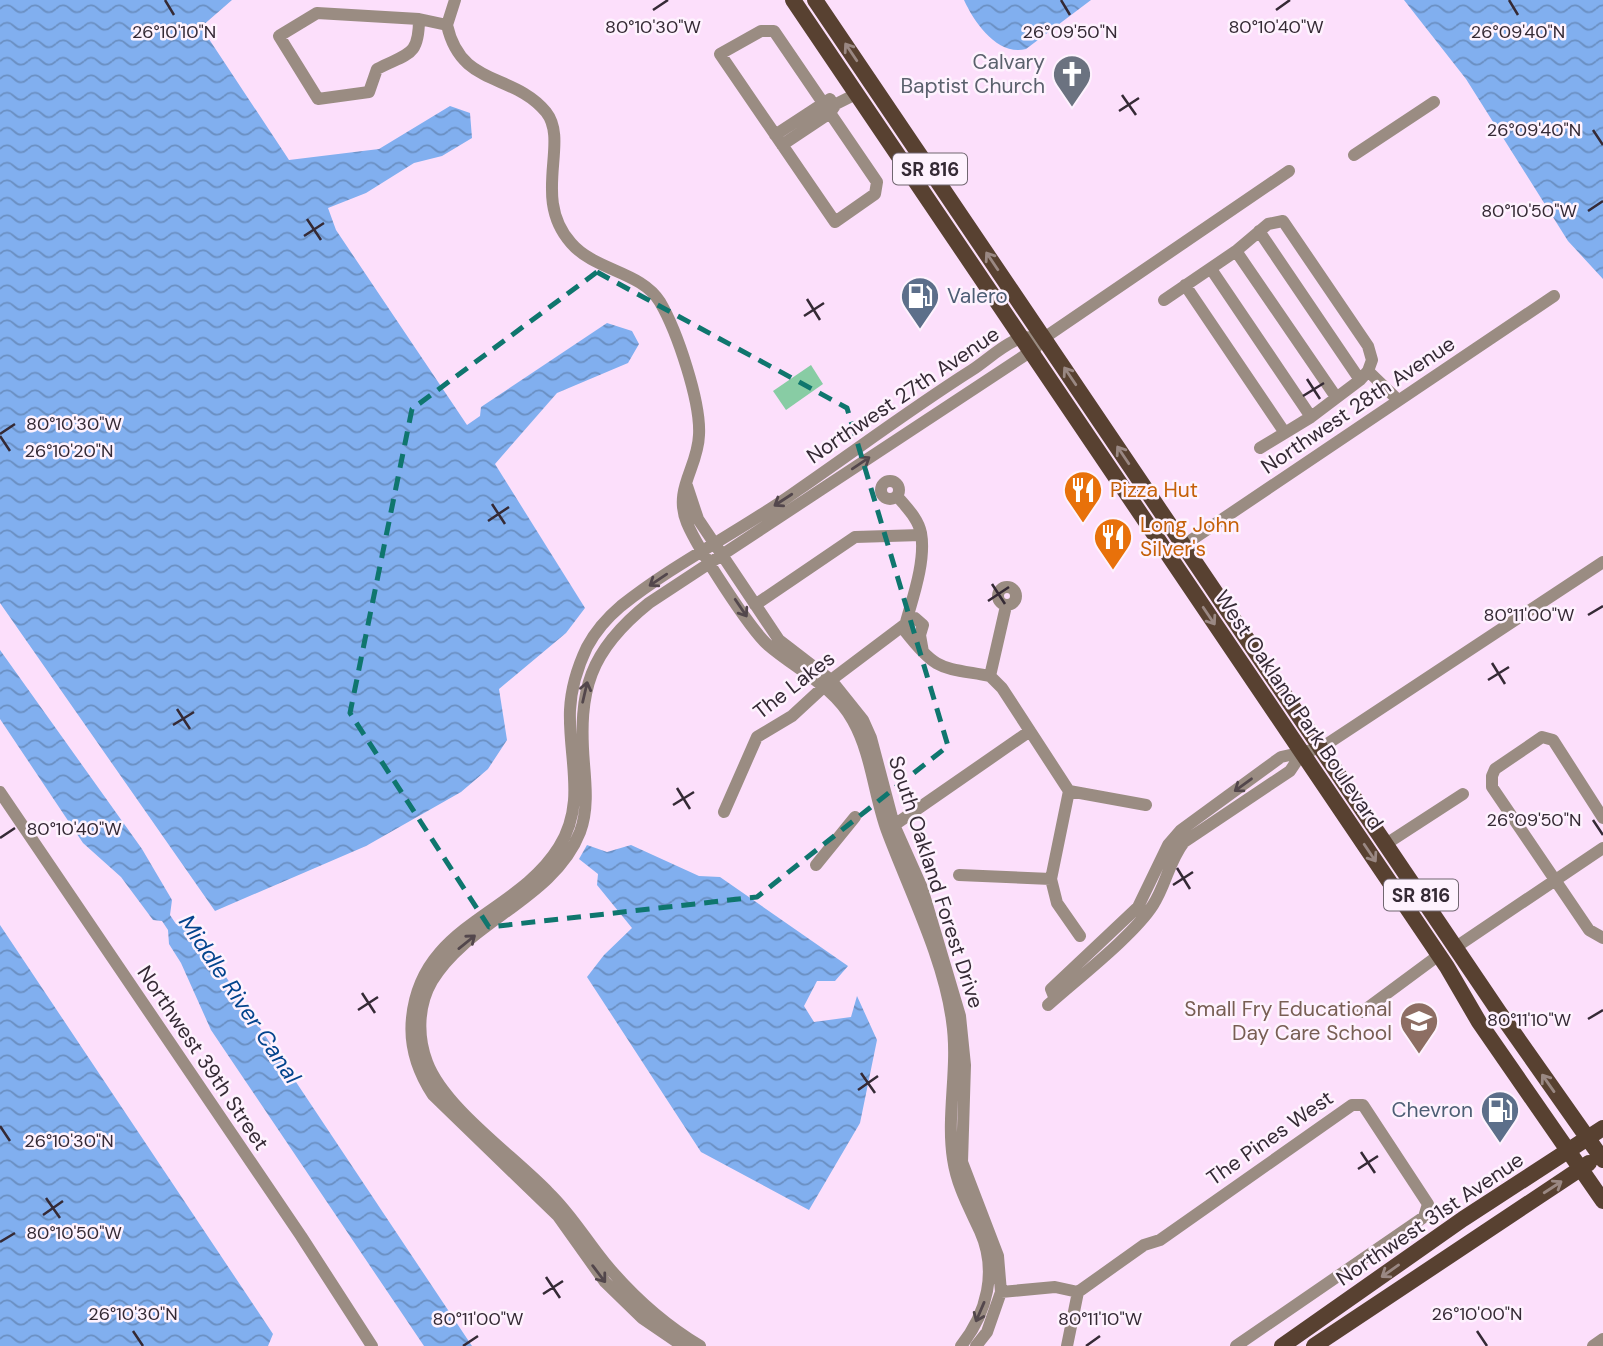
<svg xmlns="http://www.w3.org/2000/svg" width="1603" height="1346" font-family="'DM Sans',sans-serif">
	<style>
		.pitch { fill: #88cca4 }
		.water { fill: url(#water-waves) }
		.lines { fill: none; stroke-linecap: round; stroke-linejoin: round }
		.minor { stroke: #9a8c82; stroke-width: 12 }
		.major { stroke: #584131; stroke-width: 16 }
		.oneway { stroke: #9a8883 }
		.oneway2 { stroke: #53474c }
		.marked { fill: none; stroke: #0f766e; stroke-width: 5; stroke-dasharray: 14 9; stroke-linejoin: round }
		.ticks { fill: none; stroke: #352a35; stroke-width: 2.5 }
		.labels { text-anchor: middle; stroke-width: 5; stroke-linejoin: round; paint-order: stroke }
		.shield { fill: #fef2fe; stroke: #716671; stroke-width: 2 }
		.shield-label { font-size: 19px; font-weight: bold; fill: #352a35 }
		.worship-label { font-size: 21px; fill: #5b616d; stroke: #fef2fe; text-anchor: end }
		.service-label { font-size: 21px; fill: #4e5e75; stroke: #fef2fe; text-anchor: start }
		.street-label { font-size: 21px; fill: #352a35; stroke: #fef2fe }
		.food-label { font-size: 21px; fill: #c56008; stroke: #fef2fe; text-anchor: start }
		.education-label { font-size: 21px; fill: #785e54; stroke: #fef2fe; text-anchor: end }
		.water-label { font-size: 23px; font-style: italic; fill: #03448d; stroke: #fef2fe }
		.ticks-label { font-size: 18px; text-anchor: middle; fill: #352a35; stroke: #fef2fe; stroke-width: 5; stroke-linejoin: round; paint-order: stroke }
	</style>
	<defs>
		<pattern id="water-waves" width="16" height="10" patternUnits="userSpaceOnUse" patternTransform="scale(1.75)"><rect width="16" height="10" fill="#81afef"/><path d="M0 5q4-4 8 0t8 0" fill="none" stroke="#6a8fc2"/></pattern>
	</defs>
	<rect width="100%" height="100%" fill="#fcdffb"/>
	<path class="pitch" d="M811,365L823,384L786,410L773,391Z"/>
	<path class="water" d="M0,0H232L201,27L289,160L379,149L450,106L470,113L472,138L442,156L414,163L366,193L328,208L336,230L467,425L480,416L481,407L607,323L632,331L639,344L628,363L557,393L495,464L585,608L566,633L499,689L507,740L488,769L461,792L366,846L215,911L0,603Z
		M964,0H1091L1026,49C998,56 975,24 964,0Z
		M1404,0H1603V279L1568,241L1466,79Z
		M0,650L142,849L172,900L170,915L176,924L188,927L204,944L472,1346H424L211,1030L181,963L169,944L168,930L162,921L153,920L121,877L83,843L0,719Z
		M587,845L607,852L631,845L699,876L720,877L848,966L835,981H817L804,1006L814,1022L851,1017L857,996L877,1040L860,1123L809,1210L701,1152L587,977L604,955L632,928L597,885L598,874L579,859Z
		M0,925L273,1334L268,1346H0Z"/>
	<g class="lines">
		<path class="minor" d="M419,19C419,57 408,53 377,69L369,92L318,99L279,36L317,13L419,19L447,25
			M447,25C461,88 513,72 546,112C570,142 531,198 571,243C595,271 641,271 660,302C677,331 701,402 699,435C698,468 673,489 687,523C697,547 749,628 768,645C797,670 834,686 853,721C872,755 874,796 887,831C909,890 944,959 952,1021C959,1067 946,1114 953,1159C957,1186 969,1207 980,1231C998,1271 987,1313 961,1346
			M447,25L455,0
			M761,31H774L877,182L875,194L835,222L720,54Z
			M775,135L830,99
			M782,145L830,113L836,104L856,94
			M1354,155L1434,102
			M1259,231L1360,380
			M1236,251L1336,397
			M1211,269L1311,417
			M1185,285L1285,433
			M1164,300L1236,251L1268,224L1283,221L1368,346L1372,360L1368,371L1360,380L1311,417L1260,448
			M1368,371L1398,400
			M881 490a9 9 0 1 1 18 0a9 9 0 1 1-18 0Z
			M687,486L698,519L779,640L831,680L863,720L871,738L894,825L922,888L960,1016L965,1065L962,1162L998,1256L1001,1292L987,1332L976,1346
			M897,496C906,507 918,518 921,533C926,560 913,597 906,622
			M1184,545L1554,296
			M998 596a9 9 0 1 1 18 0a9 9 0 1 1-18 0Z
			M755,605L855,537L921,535
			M915,618L923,625L920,635L923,652
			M908,620L905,631C937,672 941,667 990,676
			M990,676L1002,688L1069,791L1146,805
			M990,676L1006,606
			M1069,791L1051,879L1057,903L1080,936
			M0,792L301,1236L372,1346
			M724,812L757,737L792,716L831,680L904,625
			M1603,818L1553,740L1542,737L1495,769L1492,776V787L1589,930L1603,938
			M890,828L1030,731
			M1386,844L1463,794
			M816,865L855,817
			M959,875L1051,879
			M1456,947L1603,848
			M1055,999L1051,989L1138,907L1168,845L1181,830L1281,757L1321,748L1603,562
			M1048,1005C1077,979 1134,935 1153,905C1166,885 1169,861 1184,842L1290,771L1302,753
			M1362,1012L1439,955
			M1001,1292L1055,1287L1078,1292L1067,1346
			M1078,1292L1144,1245L1160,1240L1352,1105H1363L1428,1204L1424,1217L1236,1346
			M683,1346L642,1318L605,1282L558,1216L433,1095C418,1072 409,1046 412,1018C421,924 517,915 559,847C587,802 568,758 570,710C571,689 578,666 587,647C595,632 608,617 621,606C676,562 741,531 798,490C856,450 912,408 972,370C986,361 1006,342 1022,338C1028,336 1037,338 1044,338L1289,171
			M700,1346C662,1323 633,1297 605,1263C586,1240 571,1214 549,1193C515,1157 444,1108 427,1062C417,1036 418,1005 432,981C468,921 554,899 580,832C588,811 586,787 584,764C578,690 589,651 649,603L1036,348
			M1593,1346L1603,1339"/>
		<path class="major" d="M793,0L1447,967L1479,1022L1603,1201
			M815,0L1499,1012L1603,1160
			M1282,1346L1463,1219L1603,1128
			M1314,1346L1589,1163"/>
	</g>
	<defs><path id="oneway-shaft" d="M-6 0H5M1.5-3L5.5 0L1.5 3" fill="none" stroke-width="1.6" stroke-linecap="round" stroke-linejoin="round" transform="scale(1.75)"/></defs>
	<g class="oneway">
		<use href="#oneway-shaft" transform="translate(851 52) rotate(-124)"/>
		<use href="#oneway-shaft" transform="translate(992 261) rotate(-124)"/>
		<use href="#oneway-shaft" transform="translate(1070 376) rotate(-124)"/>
		<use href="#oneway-shaft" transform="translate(1123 455) rotate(-124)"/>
		<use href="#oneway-shaft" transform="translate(1209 616) rotate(56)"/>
		<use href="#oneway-shaft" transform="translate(1370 853) rotate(56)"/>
		<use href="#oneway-shaft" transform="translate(1548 1083) rotate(-125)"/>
		<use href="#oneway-shaft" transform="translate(1553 1187) rotate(-33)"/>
		<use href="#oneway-shaft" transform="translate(1390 1271) rotate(145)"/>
	</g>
	<g class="oneway2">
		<use href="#oneway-shaft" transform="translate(861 463) rotate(-34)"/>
		<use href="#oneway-shaft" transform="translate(783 500) rotate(147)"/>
		<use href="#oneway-shaft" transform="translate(658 580) rotate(146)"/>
		<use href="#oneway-shaft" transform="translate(741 608) rotate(56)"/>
		<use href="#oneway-shaft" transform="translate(585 692) rotate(-77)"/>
		<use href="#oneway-shaft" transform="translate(1243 785) rotate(144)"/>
		<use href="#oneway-shaft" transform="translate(467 942) rotate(-39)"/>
		<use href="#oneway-shaft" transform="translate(599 1274) rotate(53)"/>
		<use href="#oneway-shaft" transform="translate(980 1312) rotate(113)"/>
	</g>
	<path class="marked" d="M597,272L847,408L948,746L757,897L489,927L350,713L412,409Z"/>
	<path class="ticks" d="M165,0L174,15M1061,0L1070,15M1509,0L1518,15M653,10L668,0M1276,10L1290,0M1122,95L1136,115M1119,111L1139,98M1593,130L1603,145M1588,211L1603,201M307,219L321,240M304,236L324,223M807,299L820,320M804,316L824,303M1307,379L1320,399M1303,396L1324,383M0,434L15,424M0,436L10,451M492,504L505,524M488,521L509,507M992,584L1005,604M988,601L1009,587M1588,615L1603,606M1492,663L1505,684M1488,680L1509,667M177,709L190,729M173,725L194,712M677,788L690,809M673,805L694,792M1593,820L1603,835M0,838L15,828M1177,868L1190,889M1173,885L1193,872M362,993L375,1013M358,1010L378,997M1588,1019L1603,1010M861,1073L875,1093M858,1090L878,1076M0,1126L10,1141M1361,1152L1375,1173M1358,1169L1378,1156M46,1198L60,1218M43,1215L63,1201M0,1242L15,1233M546,1277L560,1298M543,1294L563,1281M133,1331L143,1346M1477,1331L1487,1346M463,1346L478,1336M1086,1346L1100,1336"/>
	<defs>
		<g id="church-pin" transform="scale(2.0125)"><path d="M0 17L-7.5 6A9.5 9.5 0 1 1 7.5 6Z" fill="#6b7280" stroke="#fef2fe"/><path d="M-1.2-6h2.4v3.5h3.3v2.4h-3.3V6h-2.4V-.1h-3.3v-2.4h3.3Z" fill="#fff"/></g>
		<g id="fuel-pin" transform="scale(2.0125)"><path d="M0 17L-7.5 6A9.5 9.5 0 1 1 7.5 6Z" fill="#5c6f8a" stroke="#fef2fe"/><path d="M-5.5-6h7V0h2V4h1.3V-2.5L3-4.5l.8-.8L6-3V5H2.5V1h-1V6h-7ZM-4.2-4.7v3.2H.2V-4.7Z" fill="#fff"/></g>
		<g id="restaurant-pin" transform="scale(2.0125)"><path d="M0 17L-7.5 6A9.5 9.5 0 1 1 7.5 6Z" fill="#e8710a" stroke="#fef2fe"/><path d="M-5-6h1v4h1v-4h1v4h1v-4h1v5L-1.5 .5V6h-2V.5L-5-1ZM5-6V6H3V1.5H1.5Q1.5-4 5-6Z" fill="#fff"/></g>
		<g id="school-pin" transform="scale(2.0125)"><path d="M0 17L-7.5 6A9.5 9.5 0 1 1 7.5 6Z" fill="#8d6e63" stroke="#fef2fe"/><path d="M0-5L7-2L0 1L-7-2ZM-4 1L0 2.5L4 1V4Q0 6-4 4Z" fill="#fff"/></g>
	</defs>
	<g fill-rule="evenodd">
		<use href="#church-pin" x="1072" y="74"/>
		<use href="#fuel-pin" x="920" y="296"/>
		<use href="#restaurant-pin" x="1083" y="490"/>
		<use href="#restaurant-pin" x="1113" y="537"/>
		<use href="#school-pin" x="1419" y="1021"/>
		<use href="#fuel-pin" x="1500" y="1110"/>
	</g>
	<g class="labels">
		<g class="shield">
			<rect x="893" y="153.5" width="74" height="31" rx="5"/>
			<rect x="1384" y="879.5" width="74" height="31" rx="5"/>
		</g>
		<g class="shield-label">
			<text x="930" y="176">SR 816</text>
			<text x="1421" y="902">SR 816</text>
		</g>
		<g class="worship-label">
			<text x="1045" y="69">Calvary<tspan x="1045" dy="24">Baptist Church</tspan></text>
		</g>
		<g class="service-label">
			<text x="947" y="303">Valero</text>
			<text x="1473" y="1117" text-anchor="end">Chevron</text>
		</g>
		<g class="street-label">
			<text transform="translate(903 395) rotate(-34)" y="7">Northwest 27th Avenue</text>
			<text transform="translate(1358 405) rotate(-34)" y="7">Northwest 28th Avenue</text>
			<text transform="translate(794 685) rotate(-38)" y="7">The Lakes</text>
			<text transform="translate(1299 710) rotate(56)" y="7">West Oakland Park Boulevard</text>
			<text transform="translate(936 882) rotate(72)" y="7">South Oakland Forest Drive</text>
			<text transform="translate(203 1058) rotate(56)" y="7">Northwest 39th Street</text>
			<text transform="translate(1270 1138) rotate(-35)" y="7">The Pines West</text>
			<text transform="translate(1430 1219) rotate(-34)" y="7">Northwest 31st Avenue</text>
		</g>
		<g class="food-label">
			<text x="1110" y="497">Pizza Hut</text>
			<text x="1140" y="532">Long John<tspan x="1140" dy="24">Silver's</tspan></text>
		</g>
		<g class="education-label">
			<text x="1392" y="1016">Small Fry Educational<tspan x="1392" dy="24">Day Care School</tspan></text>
		</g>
		<g class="water-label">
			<text transform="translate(240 999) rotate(56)" y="8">Middle River Canal</text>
		</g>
	</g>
	<g class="ticks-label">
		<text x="653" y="33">80°10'30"W</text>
		<text x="1276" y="33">80°10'40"W</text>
		<text x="174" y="38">26°10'10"N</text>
		<text x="1070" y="38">26°09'50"N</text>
		<text x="1518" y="38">26°09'40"N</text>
		<text x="1534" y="136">26°09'40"N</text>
		<text x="1529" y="217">80°10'50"W</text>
		<text x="74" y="430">80°10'30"W</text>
		<text x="69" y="457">26°10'20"N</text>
		<text x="1529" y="621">80°11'00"W</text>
		<text x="1534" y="826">26°09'50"N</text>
		<text x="74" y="835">80°10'40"W</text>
		<text x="1529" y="1026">80°11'10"W</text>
		<text x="69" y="1147">26°10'30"N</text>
		<text x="74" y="1239">80°10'50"W</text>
		<text x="133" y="1320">26°10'30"N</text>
		<text x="1477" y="1320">26°10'00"N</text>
		<text x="478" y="1325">80°11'00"W</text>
		<text x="1100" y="1325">80°11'10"W</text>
	</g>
</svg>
